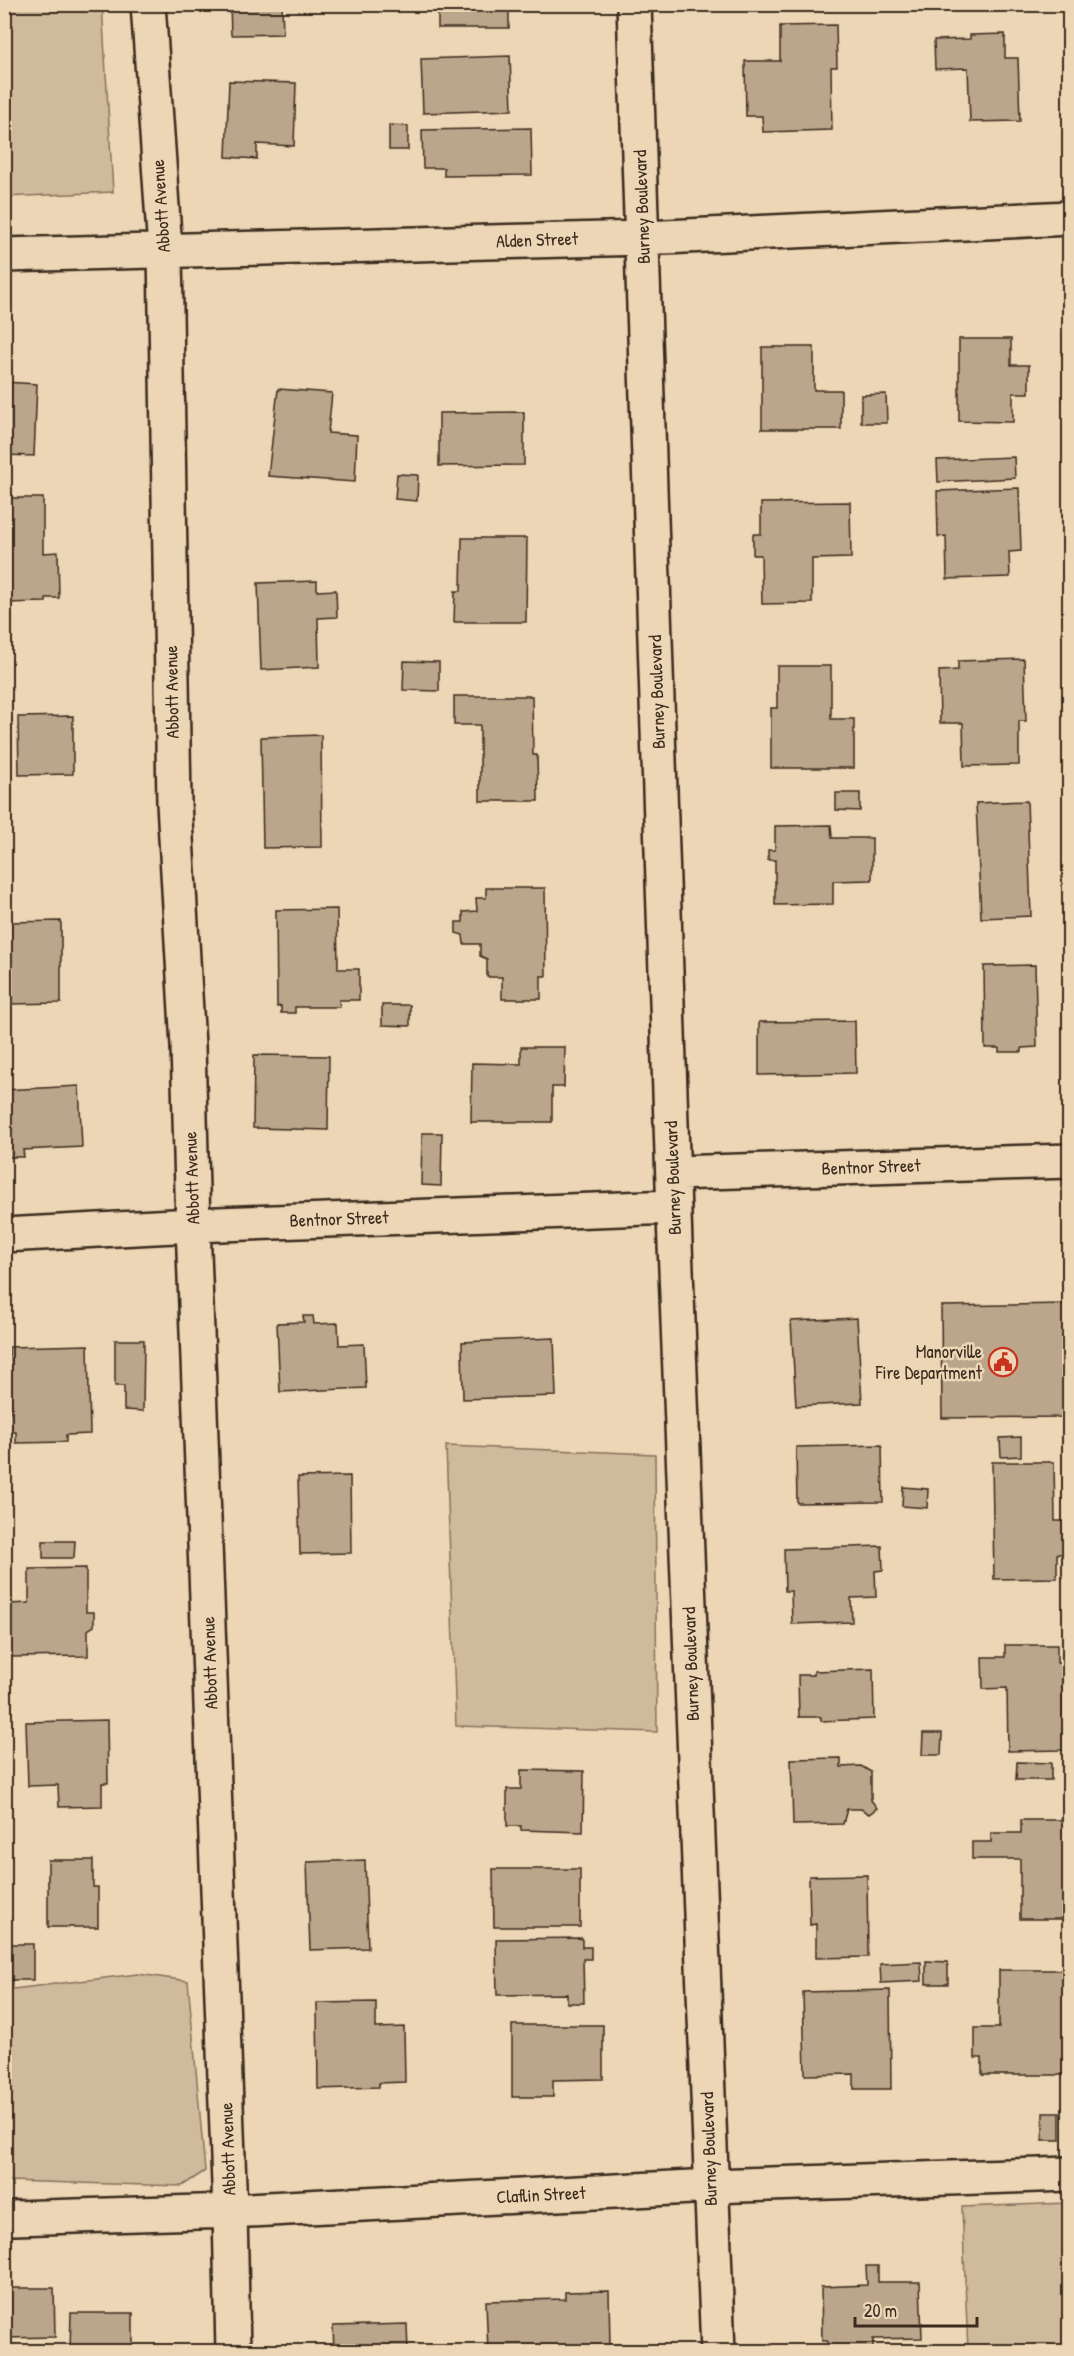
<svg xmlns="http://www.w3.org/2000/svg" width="1074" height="2356" font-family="'Patrick Hand',sans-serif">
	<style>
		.green { fill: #d0ba9c; stroke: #86725d; stroke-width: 1.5 }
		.building { fill: #bba68b; stroke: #3b2a1e; stroke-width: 1.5 }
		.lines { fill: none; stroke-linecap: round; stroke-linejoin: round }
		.minor-casing { stroke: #3b2a1e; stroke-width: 38 }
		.minor { stroke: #ecd6b5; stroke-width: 33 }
		.labels { text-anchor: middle; stroke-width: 5; stroke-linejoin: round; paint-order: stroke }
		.street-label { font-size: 18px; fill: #3b2a1e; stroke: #ecd6b5 }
		.poi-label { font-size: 18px; fill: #3b2a1e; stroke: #ecd6b5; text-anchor: end }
	</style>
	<rect width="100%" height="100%" fill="#ecd6b5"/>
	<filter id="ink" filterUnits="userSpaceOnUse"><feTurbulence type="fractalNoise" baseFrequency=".0167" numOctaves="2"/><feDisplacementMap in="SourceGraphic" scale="12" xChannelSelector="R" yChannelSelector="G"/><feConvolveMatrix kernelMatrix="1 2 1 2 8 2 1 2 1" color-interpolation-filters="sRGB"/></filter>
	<g filter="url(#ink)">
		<path class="green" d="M4,5H102L113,192L5,197Z
			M446,1446L655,1454L657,1732L456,1726Z
			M138,1974L188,1981L205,2171L182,2186L7,2181L5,1990Z
			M1069,2203V2351H968L962,2207Z"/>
		<path class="building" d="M230,4H282L283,34L231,35Z
			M438,4H509V28H438Z
			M836,25L837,67H831L832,130L763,132L762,116H746L745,61H780V26Z
			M1005,34V58H1018L1020,121L970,122L968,68L935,69L934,40L970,39V35Z
			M510,56L512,110L423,113L421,59Z
			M229,81L296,83L294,146L257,144V159L226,157Z
			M389,125L408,126V150H389Z
			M531,128L532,175L444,176V168H423L422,130Z
			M959,339H1011V365H1029V393H1013V422L959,421Z
			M762,347H814V390H841V429H762Z
			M4,382L37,384L34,456L4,455Z
			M278,389L332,393L328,433L357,435L355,482L268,476Z
			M886,394L887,423H861V395Z
			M524,412V465L439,466V413Z
			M1014,457L1015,478L938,482L937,460Z
			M397,474L418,475L417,501L395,499Z
			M1019,488L1021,551L1009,552L1010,577L947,579L946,536L938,537L937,491Z
			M4,498H43V553L58,552L59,598H46V602L4,603Z
			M850,502L851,558L812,559V603L762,604L761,555H753V534H761V503Z
			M462,538H527L526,622H454L455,591H461Z
			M317,581V591L336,590L337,617L318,618L319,667L261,670L258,583Z
			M1024,659L1026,721H1019V765L964,766L963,723H940L939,671L958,670V661Z
			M404,661L439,662V691L403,690Z
			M777,666H831V719H854V768H771V708H777Z
			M454,696H532L533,755H537L538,801H480V725H454Z
			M73,716V774L19,775L18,717Z
			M321,735L322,847L263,848L261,737Z
			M836,793H860V811L836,810Z
			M1027,801L1031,916L981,918L976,803Z
			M831,825L832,838H872V880L833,881V904L775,905V860H768V850H775V826Z
			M486,888H545L546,976H541V999H502V977H487V959L480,956V944H464L463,935L456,933V922H463V912L477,911L476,898H486Z
			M337,909L338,969H359V1000H339L340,1007H295V1013H281V1006L277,1007L276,910Z
			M61,921V1003L10,1004L9,922Z
			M1035,965L1037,1047L1022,1048V1052H999V1048H985L984,966Z
			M382,1005H410V1026L382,1025Z
			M855,1021L856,1073L759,1075V1022Z
			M521,1047H565L564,1087H552V1122H471L472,1063L521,1064Z
			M254,1055L329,1056L328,1130L253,1128Z
			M79,1086L82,1147L23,1150L24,1157H9L5,1151L4,1090Z
			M422,1133H442L441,1186L421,1185Z
			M1064,1304L1065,1417L942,1418L941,1306Z
			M303,1316H313L314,1324L338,1323L339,1345L364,1344L366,1388L280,1392L277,1323L304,1322Z
			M857,1318L862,1403L796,1406L791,1321Z
			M554,1338L556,1396L463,1399L462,1342Z
			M115,1340H144L143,1411L124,1410V1386H115Z
			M88,1345L90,1434L66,1435V1442L16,1443V1432H4V1412H10L9,1347Z
			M1021,1437V1456L1001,1457L1000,1438Z
			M882,1445L883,1502L797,1503L796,1447Z
			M992,1462H1054L1055,1521H1065L1066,1554H1057V1578L994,1579Z
			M350,1476L351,1553L300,1554L298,1477Z
			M903,1487L928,1489L927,1508L902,1506Z
			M43,1541H75L74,1558H43Z
			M882,1546L883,1570L875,1571L876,1597L851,1598L852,1622L792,1624L791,1591H785L784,1549Z
			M86,1568V1612H94V1626L88,1630V1656L10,1657L9,1604L29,1603V1569Z
			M1005,1645H1057V1663H1062L1064,1750L1008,1751L1007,1688L983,1689L982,1657H1005Z
			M873,1669L874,1719L821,1721V1717H799L798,1675H814V1671Z
			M107,1720L108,1783H102V1806L59,1807L58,1785L28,1786L26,1722Z
			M923,1733H942L941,1755H922Z
			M841,1758V1767L861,1766L871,1772V1800L877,1808L869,1814L861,1809H847L843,1824L793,1825L791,1759Z
			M1017,1762L1051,1763V1780H1016Z
			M521,1770L584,1771L583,1832L521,1830V1826H507V1789H521Z
			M1021,1820H1064V1837H1070V1919H1020V1859H972V1842H991V1833H1021Z
			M48,1860H93V1887H98V1927H48Z
			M365,1860L368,1948L310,1950L307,1862Z
			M493,1869H580V1927H494Z
			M867,1875L868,1957L816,1958V1924L810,1925L809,1876Z
			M582,1938V1947H591V1959H583L584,2003H567V1994L497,1995L496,1939Z
			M4,1944H33V1980H4Z
			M926,1961L948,1962V1984H926Z
			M921,1962L922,1981L881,1983L880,1964Z
			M999,1970H1070L1068,2075H982V2058H975V2028H999Z
			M890,1990L891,2089H854V2074L805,2075L803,1992Z
			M376,2002V2028L404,2027L405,2082L379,2083V2087L318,2089L317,2003Z
			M512,2025H603V2079L553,2080V2097H512Z
			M1043,2113H1060V2140H1043Z
			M866,2266H878V2282H920L922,2338L873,2339V2352H828L827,2341H822L821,2287L867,2285Z
			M4,2288H54L55,2337L4,2338Z
			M609,2291L610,2350L488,2352L486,2301L565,2299V2292Z
			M71,2313H133V2352H70Z
			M407,2324L408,2352H334L333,2326Z"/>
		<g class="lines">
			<g class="minor-casing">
				<path id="minor" d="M148,4L165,250L174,803L188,1046L193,1225L230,2211L233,2352
					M634,4L675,1244L718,2352
					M4,255L643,238L1070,218
					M673,1173L1070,1161
					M4,1235L193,1225L674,1207
					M14,2218L230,2211L711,2186L1070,2174"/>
			</g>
			<use href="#minor" class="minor"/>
		</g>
	</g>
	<defs>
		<g id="civic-ring" transform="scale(1.5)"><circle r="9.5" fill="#ecd6b5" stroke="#c8321e" stroke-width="1.5"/><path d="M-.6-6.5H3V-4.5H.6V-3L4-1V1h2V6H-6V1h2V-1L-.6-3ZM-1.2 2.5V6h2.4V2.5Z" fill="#c8321e"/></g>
	</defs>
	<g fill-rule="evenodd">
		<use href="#civic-ring" x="1003" y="1362"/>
	</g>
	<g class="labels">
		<g class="street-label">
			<text transform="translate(161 206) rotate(-94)" y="6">Abbott Avenue</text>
			<text transform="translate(642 207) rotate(-92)" y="6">Burney Boulevard</text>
			<text transform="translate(537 240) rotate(-2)" y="6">Alden Street</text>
			<text transform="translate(172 692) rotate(-91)" y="6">Abbott Avenue</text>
			<text transform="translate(657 692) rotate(-92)" y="6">Burney Boulevard</text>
			<text transform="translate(871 1167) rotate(-2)" y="6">Bentnor Street</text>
			<text transform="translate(192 1178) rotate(-92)" y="6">Abbott Avenue</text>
			<text transform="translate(673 1178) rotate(-92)" y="6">Burney Boulevard</text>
			<text transform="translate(339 1219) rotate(-2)" y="6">Bentnor Street</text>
			<text transform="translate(210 1663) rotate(-92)" y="6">Abbott Avenue</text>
			<text transform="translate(691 1664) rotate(-92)" y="6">Burney Boulevard</text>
			<text transform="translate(228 2149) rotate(-92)" y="6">Abbott Avenue</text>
			<text transform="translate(709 2149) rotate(-92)" y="6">Burney Boulevard</text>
			<text transform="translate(541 2195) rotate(-3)" y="6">Claflin Street</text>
		</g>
		<g class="poi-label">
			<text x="982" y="1358">Manorville<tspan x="982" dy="21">Fire Department</tspan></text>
		</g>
	</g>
	<rect width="1074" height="2356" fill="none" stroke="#ecd6b5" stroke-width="24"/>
	<rect x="12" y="12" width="1050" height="2332" fill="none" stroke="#3b2a1e" stroke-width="2" filter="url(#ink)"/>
	<path d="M855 2317v9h122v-9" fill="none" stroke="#3b2a1e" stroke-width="3"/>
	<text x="864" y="2317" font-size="18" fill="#3b2a1e" stroke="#ecd6b5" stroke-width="4.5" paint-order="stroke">20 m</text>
</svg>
